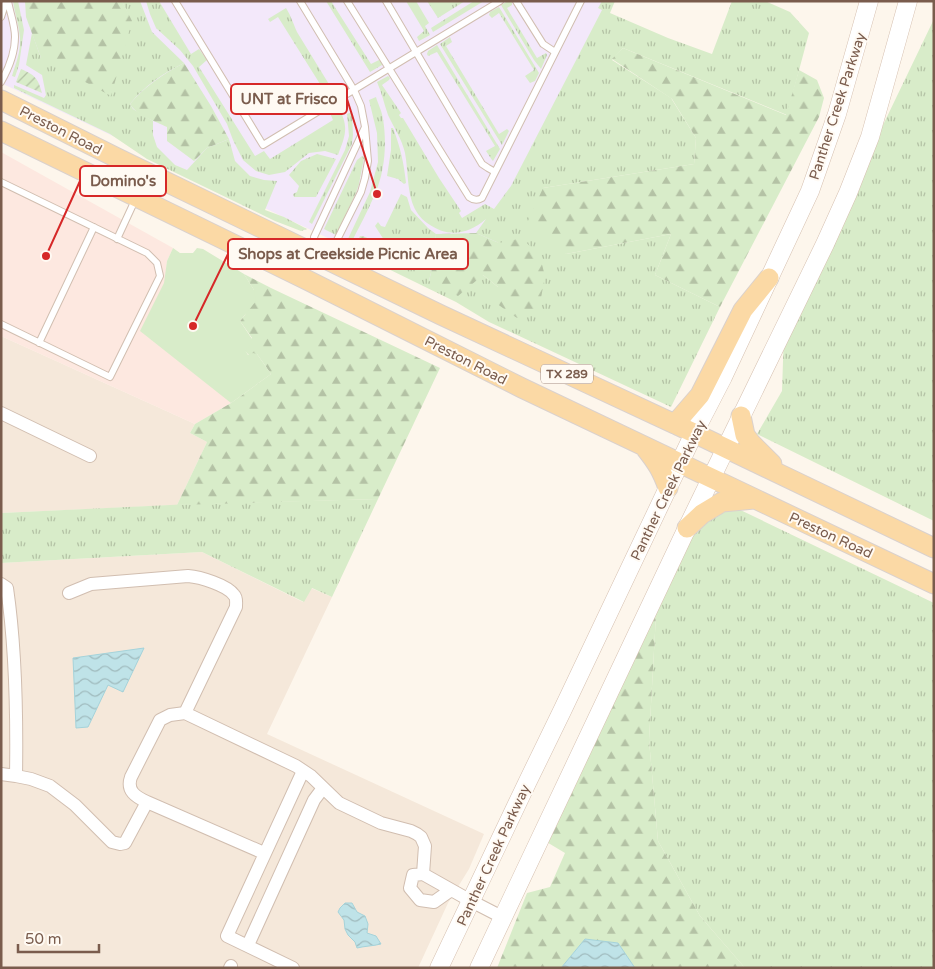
<svg xmlns="http://www.w3.org/2000/svg" width="935" height="969" font-family="'Varela Round',sans-serif">
	<style>
		.residential { fill: #f5e8da }
		.commercial { fill: #fde8e0 }
		.education { fill: #f3e8fa }
		.grass { fill: url(#grass-tufts) }
		.forest { fill: url(#forest-firs) }
		.park { fill: #d8ecc9 }
		.garden { fill: url(#garden-furrows) }
		.water { fill: url(#water-waves); stroke: #a5d3da }
		.lines { fill: none; stroke-linecap: round; stroke-linejoin: round }
		.lane-casing { stroke: #d1beb0; stroke-width: 8 }
		.street-casing { stroke: #d1beb0; stroke-width: 14 }
		.secondary-casing { stroke: #d6c0b0; stroke-width: 19 }
		.primary-casing { stroke: #dad1cd; stroke-width: 21 }
		.lane { stroke: #fff; stroke-width: 6 }
		.street { stroke: #fff; stroke-width: 12 }
		.secondary { stroke: #fff; stroke-width: 18 }
		.primary { stroke: #fbd9a5; stroke-width: 19 }
		.labels { text-anchor: middle; stroke-width: 4; stroke-linejoin: round; paint-order: stroke }
		.shield { fill: #fffaf3; stroke: #a28b7f; stroke-width: 1 }
		.shield-label { font-size: 12px; font-weight: bold; fill: #7a5c4d }
		.street-label { font-size: 14px; fill: #7a5c4d; stroke: #fffaf3 }
		.leader { fill: none; stroke: #d62828; stroke-width: 2 }
		.callout-dot { fill: #d62828; stroke: #fffaf3; stroke-width: 2 }
		.callout { fill: #fffaf3; stroke: #d62828; stroke-width: 2 }
		.callout-label { font-size: 15px; text-anchor: middle; font-weight: bold; fill: #7a5c4d }
	</style>
	<defs>
		<pattern id="grass-tufts" width="24" height="20" patternUnits="userSpaceOnUse" patternTransform="scale(1.25)"><rect width="24" height="20" fill="#d8ecc9"/><path d="M3 7l-1-3M5 7V3M7 7l1-3M15 17l-1-3M17 17v-4M19 17l1-3" fill="none" stroke="#b4c2a5"/></pattern>
		<pattern id="forest-firs" width="22" height="20" patternUnits="userSpaceOnUse" patternTransform="scale(1.25)"><rect width="22" height="20" fill="#d8ecc9"/><path d="M5 1l3.5 6h-7zM16 11l3.5 6h-7z" fill="#b4c2a5"/></pattern>
		<pattern id="garden-furrows" width="10" height="10" patternUnits="userSpaceOnUse" patternTransform="scale(1.25)"><rect width="10" height="10" fill="#d8ecc9"/><path d="M-1 1l2-2M0 10L10 0M9 11l2-2" fill="none" stroke="#b4c2a5"/></pattern>
		<pattern id="water-waves" width="16" height="10" patternUnits="userSpaceOnUse" patternTransform="scale(1.25)"><rect width="16" height="10" fill="#bfe3e8"/><path d="M0 5q4-4 8 0t8 0" fill="none" stroke="#a0bbbe"/></pattern>
	</defs>
	<rect width="100%" height="100%" fill="#fdf6ec"/>
	<path class="residential" d="M1,336L195,424L190,433L207,442L177,505L1,513Z
		M202,552L303,602L311,588L332,597L267,734L484,834L469,869L448,903L418,968H1V563Z"/>
	<path class="commercial" d="M1,152L173,248L167,261L165,283L231,403L195,424L1,336Z"/>
	<path class="education" d="M1,1H615L467,304L1,83Z"/>
	<path class="grass" d="M13,1H18L24,30L19,65L15,77L12,76C15,66 19,56 20,45C21,30 15,16 13,1Z
		M122,1H140L152,32L184,63C164,73 144,86 130,104L133,109L153,121V135L157,147L175,165L187,170L207,148L229,139L235,161L250,176L264,180L277,181L265,210L284,217L307,229L301,231L275,221L147,159L110,134L14,88V85L44,98L46,95L42,75L26,65L32,33L41,58L131,21Z
		M146,1H159L191,54L199,49L207,60L199,67L255,156L264,151L270,159L333,120L329,111L338,106C349,127 346,134 338,155L325,151L309,153L285,172L269,175L256,171L243,160L233,140L227,124L193,66L180,50L156,28L150,14Z
		M326,1H331L371,64L379,60L382,62V65L370,72Z
		M406,1H416L429,23L425,26L430,35L419,41L417,37L424,31Z
		M427,1H465L438,18Z
		M474,1H484L433,32L431,28Z
		M508,1H512V5L507,8L537,58L546,53L547,55L541,69L534,60L501,5Z
		M602,1H615L610,13L668,38L712,54L732,1H765L790,12L809,33L787,115L623,48L612,60L671,98L696,138L694,164L543,188L566,254L671,234L655,275L720,307L671,407L489,322L456,302L372,261L379,248L386,243L375,226L378,222L381,226L385,227L401,194L407,197L411,210L428,228L436,234L433,264L429,281L483,275L498,287L517,318L499,243L476,233L486,219C467,235 448,238 427,223C420,218 415,211 412,202C407,186 408,169 405,153C402,139 394,128 388,115C384,104 382,93 377,82L388,76L390,78L389,80L382,85L401,113L399,115L401,118H403L439,178L461,211L459,213L462,218L485,204L494,209L511,186L602,10L598,8Z
		M499,7L539,73L535,81L530,83L525,76L534,70L499,13L492,18L489,15L490,12Z
		M286,8C291,16 293,23 297,32L335,94L322,102L319,101L318,98L325,92L278,17L270,22L268,19Z
		M934,19V521L757,434L782,391L784,331Z
		M450,37L452,42L446,46L499,134L507,129L509,131L502,145L440,44Z
		M437,45L500,149L493,161L492,160L486,151L495,146L437,52L428,56L427,54L428,51Z
		M376,97C378,104 382,111 383,119C387,143 385,171 375,194C368,211 359,227 351,243L347,241L370,192L378,162L377,133L369,100Z
		M352,112L353,135L352,144L312,224L309,222L345,150L349,136L347,114Z
		M391,128H393C400,146 404,163 406,183L404,184L398,179L387,176L391,150Z
		M317,154L336,159L316,197H294L293,194L297,192L299,186L289,175L301,161Z
		M362,156L364,158L359,184L356,193L336,235L324,229L357,160Z
		M707,494L934,603V968H745L700,916L658,841L649,740L657,597Z
		M378,499L332,597L312,588L304,602L202,552L1,563V513L191,504Z"/>
	<path class="forest" d="M25,1H122L132,21L111,96L41,58L26,17Z
		M623,48L786,115L799,70L817,80L824,98L819,117L720,307L655,275L671,234L566,254L527,223L543,188L694,164L696,138L672,99L612,59Z
		M184,63L211,106L229,139L207,148L194,161L167,141V127C155,121 137,116 130,104C144,87 164,73 184,63Z
		M476,233L499,243L522,238L540,257L545,276L539,309L517,318L493,301L498,287L483,275L458,296L429,281L433,264L436,234Z
		M244,274L271,288L440,368L378,499L177,505L207,442L190,433L195,424L231,403L271,374L257,354L249,355L244,350L252,338L240,321L245,315L254,290Z
		M657,597L649,740L658,841L700,916L745,968H635L618,943L585,939L561,968H497L527,893L550,887L565,853L545,841Z"/>
	<path class="park" d="M173,248L180,253H193L197,248L203,249L244,274L254,290L256,301L240,321L252,339L253,343L245,350L248,355L253,353L257,354L271,374L231,403L140,331L164,283L167,261Z"/>
	<path class="garden" d="M21,69C35,75 38,78 42,93L16,82Z
		M360,236C368,236 374,243 379,248L375,256L355,246Z"/>
	<path class="water" d="M144,648L123,692L108,685L88,727L76,728L73,658Z
		M345,903H352L357,912L365,916L368,924L367,933L376,936L381,944C373,946 365,946 357,948L355,942L348,935L345,929L344,920L338,912L340,908Z
		M585,939L618,943L635,968H561Z"/>
	<g class="lines">
		<g class="lane-casing">
			<path id="lane" d="M175,1L263,145L500,1
				M300,1L354,90L361,106L365,127
				M347,1L469,197C473,200 477,201 482,198L581,1
				M386,1L482,164L488,168L495,172
				M516,1L543,44L555,52
				M1,17L6,1
				M1,82C9,68 15,53 15,37C15,25 10,13 8,1
				M365,127L368,161L365,178L361,192L334,246L318,256L314,237Z
				M1,182L147,253L157,263L160,276L110,377L1,324
				M117,239L136,198
				M39,343L94,227"/>
		</g>
		<g class="street-casing">
			<path id="street" d="M1,413L90,456
				M1,584L7,588C16,650 17,713 16,776
				M185,713L296,766L311,776L339,803L381,823L411,831L417,834L421,837L425,846L423,874L471,901L502,917
				M1,774L16,776L31,779L50,786L75,805L112,842L120,844L125,843L147,802C136,797 126,791 131,777L160,720L170,715L185,713L236,607C236,602 237,598 234,595C227,585 200,577 188,576L91,584L69,593
				M147,802L264,853
				M423,874L413,875L410,888L420,900L434,902L451,890
				M248,945L314,800L323,788
				M230,968L231,966
				M293,968L227,936L303,771"/>
		</g>
		<g class="secondary-casing">
			<path id="secondary" d="M439,968L527,783L563,709L694,433L723,377L810,191L837,114L869,1
				M479,968L687,528L825,244L848,193L870,137L908,1"/>
		</g>
		<g class="primary-casing">
			<path id="primary" d="M1,100L115,157L441,315L694,433L934,548
				M1,131L307,280L522,388L934,584
				M741,416L745,435L751,443L772,464
				M675,424L700,395L743,310L769,278
				M646,449C657,463 662,471 668,488
				M687,528L702,514L722,502L754,499"/>
		</g>
		<use href="#lane" class="lane"/>
		<use href="#street" class="street"/>
		<use href="#secondary" class="secondary"/>
		<use href="#primary" class="primary"/>
	</g>
	<g class="labels">
		<rect class="shield" x="541" y="364.5" width="52" height="19" rx="4"/>
		<g class="shield-label">
			<text x="567" y="378">TX 289</text>
		</g>
		<g class="street-label">
			<text transform="translate(837 106) rotate(-72)" y="5">Panther Creek Parkway</text>
			<text transform="translate(61 130) rotate(27)" y="5">Preston Road</text>
			<text transform="translate(466 360) rotate(27)" y="5">Preston Road</text>
			<text transform="translate(668 490) rotate(-64)" y="5">Panther Creek Parkway</text>
			<text transform="translate(831 535) rotate(25)" y="5">Preston Road</text>
			<text transform="translate(493 855) rotate(-65)" y="5">Panther Creek Parkway</text>
		</g>
	</g>
	<path class="leader" d="M377 194L347 99M46 256L80 181M193 326L228 254"/>
	<g class="callout-dot">
		<circle cx="377" cy="194" r="5"/>
		<circle cx="46" cy="256" r="5"/>
		<circle cx="193" cy="326" r="5"/>
	</g>
	<g class="callout">
		<rect x="231" y="84" width="116" height="30" rx="5"/>
		<rect x="80" y="166" width="86" height="30" rx="5"/>
		<rect x="228" y="239" width="240" height="30" rx="5"/>
	</g>
	<g class="callout-label">
		<text x="289" y="104">UNT at Frisco</text>
		<text x="123" y="186">Domino's</text>
		<text x="348" y="259">Shops at Creekside Picnic Area</text>
	</g>
	<rect width="935" height="969" fill="none" stroke="#7a5c4d" stroke-width="5"/>
	<path d="M18 944v8h81v-8" fill="none" stroke="#7a5c4d" stroke-width="2.5"/>
	<text x="25" y="944" font-size="15" fill="#7a5c4d" stroke="#fffaf3" stroke-width="4" paint-order="stroke">50 m</text>
</svg>
